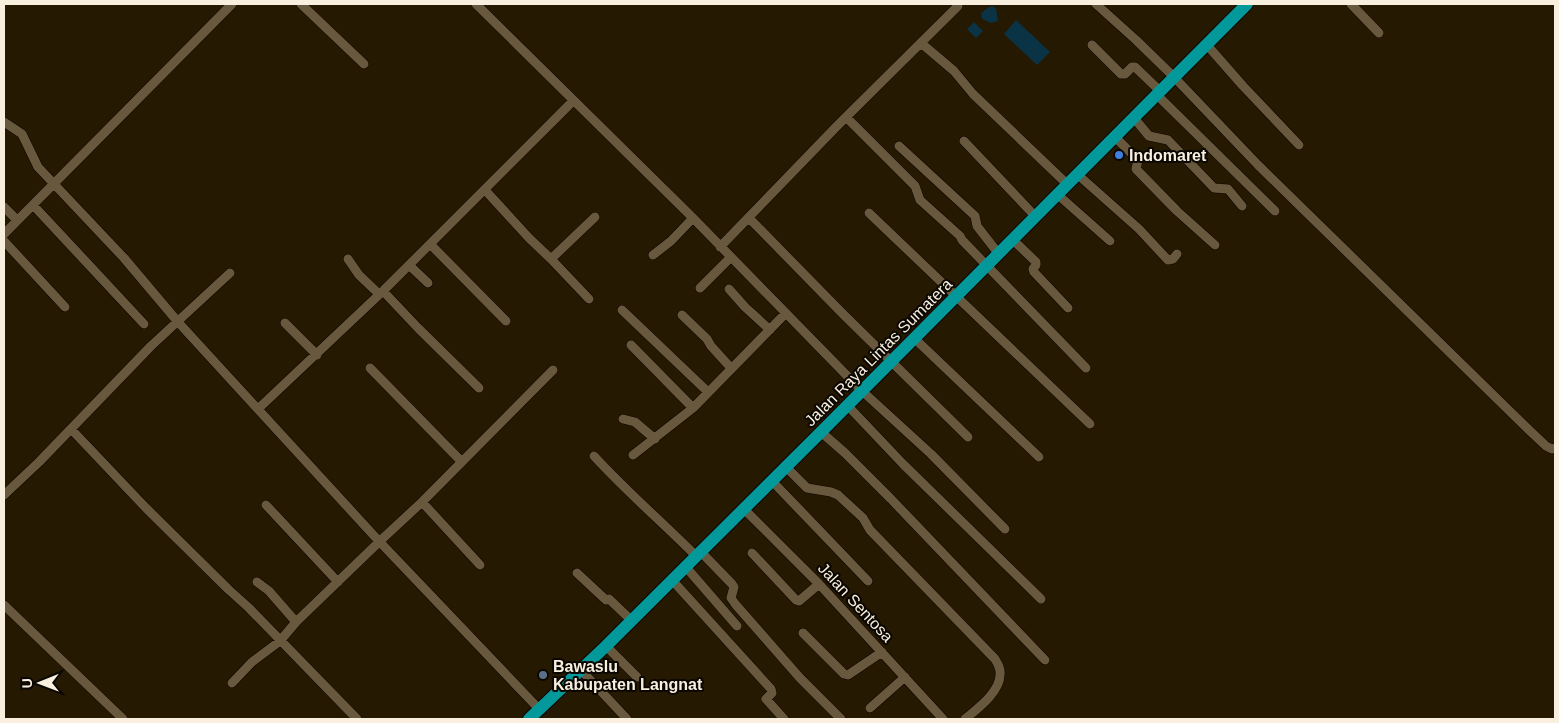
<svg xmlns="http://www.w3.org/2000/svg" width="1559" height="723" font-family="Helvetica,sans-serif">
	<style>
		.water { fill: #0a3345 }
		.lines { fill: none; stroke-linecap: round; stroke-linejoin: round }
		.minor-casing { stroke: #0f0400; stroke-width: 10 }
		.highway-casing { stroke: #0f0400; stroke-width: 14 }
		.minor { stroke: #68593e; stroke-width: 9 }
		.highway { stroke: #03999a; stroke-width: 12 }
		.shop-dot { fill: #3f7fe0; stroke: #0a0601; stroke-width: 2 }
		.service-dot { fill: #5c6f8a; stroke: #0a0601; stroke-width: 2 }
		.labels { text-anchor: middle; stroke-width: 4; stroke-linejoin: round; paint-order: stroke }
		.poi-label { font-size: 16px; font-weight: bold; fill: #f8efdf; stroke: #0a0601; text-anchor: start }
		.street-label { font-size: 16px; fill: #f8efdf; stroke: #0a0601 }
	</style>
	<rect width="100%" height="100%" fill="#261901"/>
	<path class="water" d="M993,6L996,9L998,21L991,23L982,19L981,13L989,7Z
		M1016,20L1050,52L1037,65L1004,34Z
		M974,22L983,31L976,38L967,29Z"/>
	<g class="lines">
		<g class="minor-casing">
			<path id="minor" d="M301,4L364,64
				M476,4L693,218L861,390L931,454L1005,529
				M1096,4L1136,40L1174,77
				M1351,4L1379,33
				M921,43L954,71L973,94L1067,184
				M1092,45L1121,74H1125L1132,67H1135L1160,91
				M1207,45L1243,86L1299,145
				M1174,77L1258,165L1528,429L1546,446L1552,449L1555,448
				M1157,95L1275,211
				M846,117L915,186L920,200L960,236L962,240L1086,368
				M1134,118L1149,136L1168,140L1214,188L1228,189L1242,206
				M4,122L22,134L38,167L124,258L178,322L377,539L539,709
				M1115,137L1138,160L1136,169L1177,211L1215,245
				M964,141L1035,216
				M899,146L975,216L977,226L998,253
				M1077,174L1139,229L1166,258L1168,260L1173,259L1177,254
				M485,190L529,238L551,259L595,217
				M1057,194L1110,241
				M33,205L144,324
				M4,207L17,220
				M869,213L1090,424
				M749,218L842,313L968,437
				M4,234L232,4
				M1012,239L1036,262V265L1033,269L1034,272L1068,308
				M4,241L65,307
				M430,244L506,321
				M720,247L837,126L958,6
				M653,255L671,241L693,218
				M348,259L359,275L379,294
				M551,259L589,299
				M409,265L428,283
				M700,288L731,257
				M729,289L745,307L770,330
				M383,291L418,328L479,388
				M622,310L708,392
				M682,315L707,339L711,346L731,368
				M285,323L317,355
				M914,338L1039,457
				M631,345L693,408
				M370,368L462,462
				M847,405L903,464L1041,599
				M259,408L383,291L573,101
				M623,419L635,422L655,439
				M71,429L146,508L228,589L249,608L357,719
				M821,432L845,453L891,499L1045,660
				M633,455L693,408L786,313
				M594,456C626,491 662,522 696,556
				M785,466L807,488L831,492L838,495L863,518L870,530L995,659C998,664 1001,669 1000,675C1000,692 977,709 965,719
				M772,481L868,581
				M4,495L39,462L151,346L230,273
				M422,502L480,565
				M266,505L338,582
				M743,508L819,584L943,719
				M700,551L732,584L734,587L731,598L736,605L800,678L841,719
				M752,553L796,600L799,601L819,584
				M685,566L737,626
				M577,573L606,600L609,599L631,620
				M672,580L771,689L772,693L766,699L784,719
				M257,582L269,591L296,622
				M4,605L123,719
				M803,633L844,674L848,675L882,652
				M606,646L637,677
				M581,670L627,719
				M232,683L252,662L280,641L296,622L380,541L422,502L553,370
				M870,708L905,677"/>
		</g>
		<g class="highway-casing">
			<path id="highway" d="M529,719L606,646L821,432L1247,4"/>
		</g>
		<use href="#minor" class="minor"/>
		<use href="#highway" class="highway"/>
	</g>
	<circle class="shop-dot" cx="1119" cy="155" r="5"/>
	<circle class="service-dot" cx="543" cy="675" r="5"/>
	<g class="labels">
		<g class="poi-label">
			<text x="1129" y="161">Indomaret</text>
			<text x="553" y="672">Bawaslu<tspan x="553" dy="18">Kabupaten Langnat</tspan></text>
		</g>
		<g class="street-label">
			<text transform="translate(878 352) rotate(-45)" y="6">Jalan Raya Lintas Sumatera</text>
			<text transform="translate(856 602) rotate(47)" y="6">Jalan Sentosa</text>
		</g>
	</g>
	<rect width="1559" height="723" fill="none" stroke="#f8efdf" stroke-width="10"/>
	<g transform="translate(40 683) rotate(269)" stroke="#0a0601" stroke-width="4" paint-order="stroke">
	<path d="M0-4L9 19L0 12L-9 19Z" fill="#f8efdf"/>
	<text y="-8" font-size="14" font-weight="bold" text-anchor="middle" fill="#f8efdf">U</text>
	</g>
</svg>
